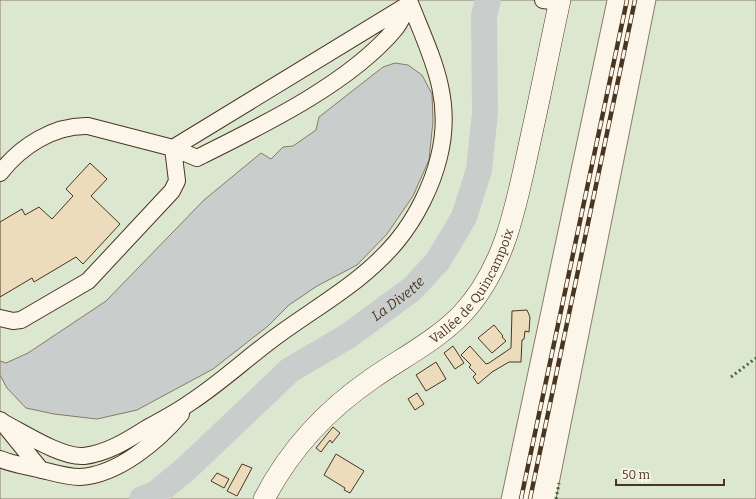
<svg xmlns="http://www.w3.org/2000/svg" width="756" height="499" font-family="Bitter,serif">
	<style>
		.green { fill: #dce7d0; stroke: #887966 }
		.water { fill: #c9cecd; stroke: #887966 }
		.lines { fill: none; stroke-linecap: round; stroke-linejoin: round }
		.river { stroke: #c9cecd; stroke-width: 26 }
		.building { fill: #ecdcbc; stroke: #4a3520 }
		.minor-casing { stroke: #4a3520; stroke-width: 18 }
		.major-casing { stroke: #4a3520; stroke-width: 22 }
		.minor { stroke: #fbf6e9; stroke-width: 16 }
		.major { stroke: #fbf6e9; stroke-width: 21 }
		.rail-casing { stroke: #4a3520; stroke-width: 4.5 }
		.rail { stroke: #fbf6e9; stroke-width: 3; stroke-dasharray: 9; stroke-linecap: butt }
		.hedge { stroke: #436837; stroke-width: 3; stroke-dasharray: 2 3; stroke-linecap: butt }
		.labels { text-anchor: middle; stroke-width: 3; stroke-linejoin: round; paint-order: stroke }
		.street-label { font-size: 13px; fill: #4a3520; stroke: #fbf6e9 }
		.water-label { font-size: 14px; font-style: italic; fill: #4a3520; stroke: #fbf6e9 }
	</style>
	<rect width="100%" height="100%" fill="#fbf6e9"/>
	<path class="green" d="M0,0H607L501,499H0Z
		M656,0H756V499H556Z"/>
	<path class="water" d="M395,63L408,65L422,75L432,94L433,121L429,160L413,196L387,234L357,265L317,286L289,305L268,326L213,369L137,410L97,419L54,414L26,408L7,388L0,375V361L6,363L28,353L106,301L204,200L261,153L271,159L283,147L293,146L316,130L319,117L383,67Z"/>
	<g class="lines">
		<path class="river" id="s1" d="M142,499L157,493L189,466L290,370L348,336L412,289L438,261L464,217L479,170L485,113L484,16L488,0"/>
	</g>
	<path class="building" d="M90,163L107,179L91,196L120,224L83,264L76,257L34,282L32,278L0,297V222L22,209L25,215L39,207L52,219L73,196L66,189Z
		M527,310L530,317L529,332L525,331L524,339L522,340L521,362H509L492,372L478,384L473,377L476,374L469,367L471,365L461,355L470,346L486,364L489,363L511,348L512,311Z
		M494,325L503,336L502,337L506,341L492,353L478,338Z
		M453,346L464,363L455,369L444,353Z
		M436,362L446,379L426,391L416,375Z
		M417,393L424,404L415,410L408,399Z
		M333,427L340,433L332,443L330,440L321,452L316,448Z
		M336,454L364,471L350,493L344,490L345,488L324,475Z
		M242,464L252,468L237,496L227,491Z
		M217,473L229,479L224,488L211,481Z"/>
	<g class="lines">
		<g class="minor-casing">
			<path id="minor" d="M543,0L559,2
				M173,148L409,4
				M0,173C21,146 54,125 88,126L173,148L197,158C261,126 349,84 395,29C401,22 405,11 410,3
				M0,318L13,321L21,320L88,281L172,191L177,181L173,148
				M0,420L4,423C24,433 62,458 84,456C108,453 128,440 147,428C162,420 177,412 191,402C223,381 250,355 281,333C321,304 365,280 397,241C416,218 432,186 439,157C454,98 431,56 410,3
				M7,428L41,470
				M0,459C12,464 25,466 38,469C52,472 66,477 80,477C118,475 158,441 181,414"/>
		</g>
		<g class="major-casing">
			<g id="major">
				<path id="s2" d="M264,499C290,449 326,410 373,378C402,358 437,340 462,314C507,266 517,200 531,137C541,92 550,46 560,0"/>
			</g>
		</g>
		<use href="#minor" class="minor"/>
		<use href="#major" class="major"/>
		<g class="rail-casing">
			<path id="rail" d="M521,499L627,0
				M530,499L635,0"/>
		</g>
		<use href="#rail" class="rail"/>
		<path class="hedge" d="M731,377L756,358
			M556,499L559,483"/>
	</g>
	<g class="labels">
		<g class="street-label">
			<text dy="5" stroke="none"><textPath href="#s2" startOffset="303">Vallée de Quincampoix</textPath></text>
		</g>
		<g class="water-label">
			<text dy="5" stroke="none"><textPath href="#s1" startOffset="327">La Divette</textPath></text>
		</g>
	</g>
	<path d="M616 479v6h108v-6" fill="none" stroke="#4a3520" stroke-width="2"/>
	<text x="622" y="479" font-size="12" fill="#4a3520" stroke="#fbf6e9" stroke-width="3" paint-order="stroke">50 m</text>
</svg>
